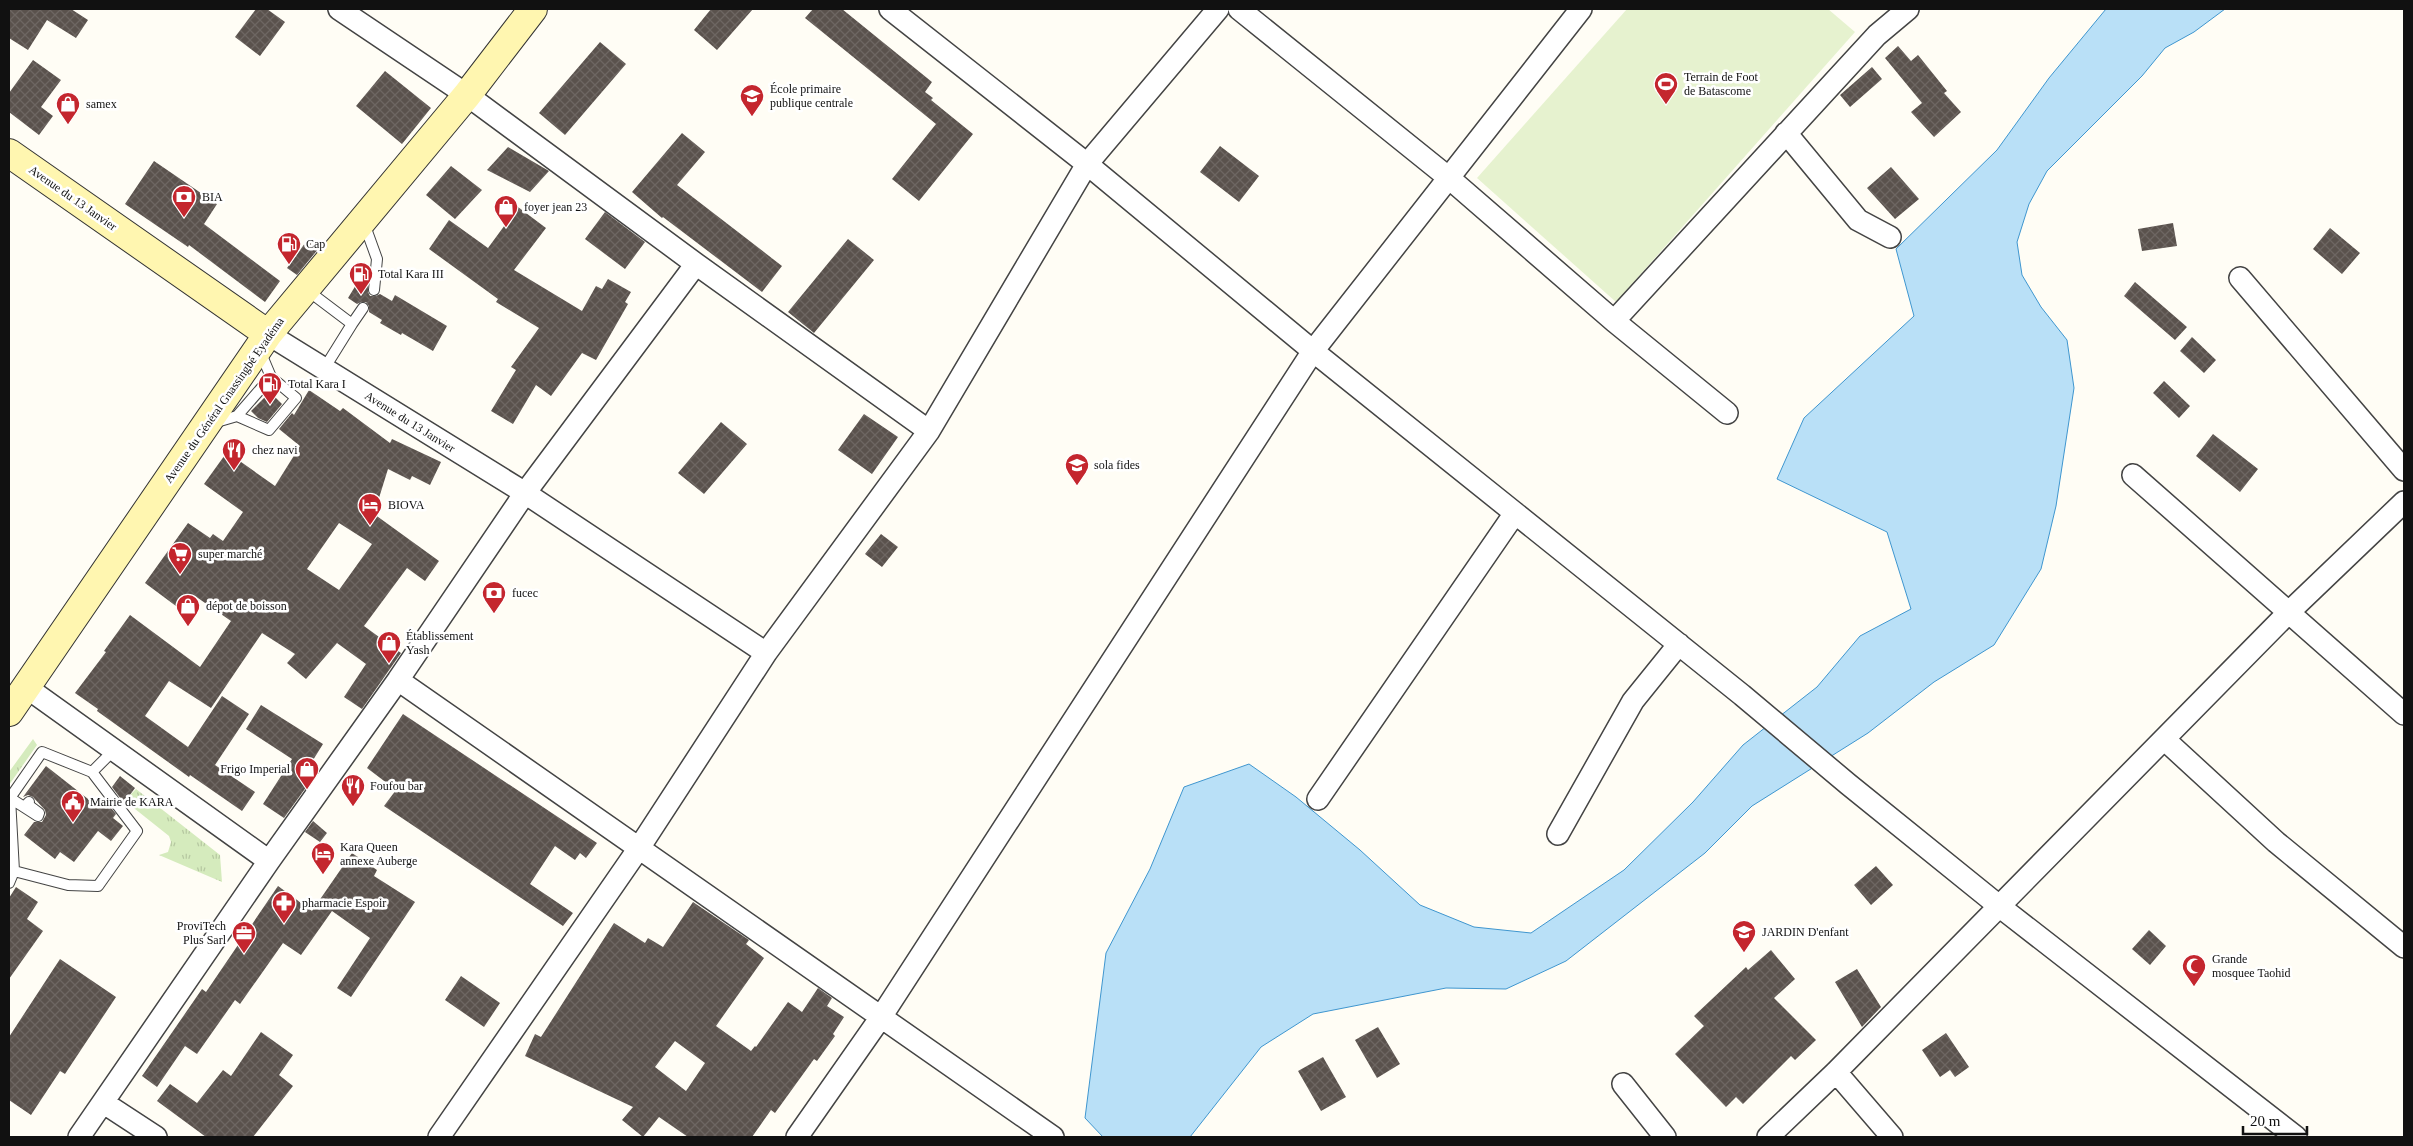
<svg xmlns="http://www.w3.org/2000/svg" width="2413" height="1146" font-family="'Times New Roman',serif">
	<style>
		.grass { fill: url(#grass-tufts) }
		.pitch { fill: #e6f2cf }
		.water { fill: #b9e0f7; stroke: #3f96cf }
		.building { fill: url(#building-cross-hatch); fill-rule: evenodd }
		.lines { fill: none; stroke-linecap: round; stroke-linejoin: round }
		.service-casing { stroke: #444; stroke-width: 12 }
		.minor-casing { stroke: #444; stroke-width: 24 }
		.secondary-casing { stroke: #333; stroke-width: 30 }
		.service { stroke: #fff; stroke-width: 10 }
		.minor { stroke: #fff; stroke-width: 21 }
		.secondary { stroke: #fff6b0; stroke-width: 28 }
		.labels { text-anchor: middle; stroke-width: 5; stroke-linejoin: round; paint-order: stroke }
		.poi-label { font-size: 12px; fill: #111; stroke: #fff; text-anchor: start }
		.street-label { font-size: 12px; fill: #111; stroke: #fff }
	</style>
	<defs>
		<pattern id="grass-tufts" width="24" height="20" patternUnits="userSpaceOnUse" patternTransform="scale(1.25)"><rect width="24" height="20" fill="#d5ebbd"/><path d="M3 7l-1-3M5 7V3M7 7l1-3M15 17l-1-3M17 17v-4M19 17l1-3" fill="none" stroke="#b6c8a1"/></pattern>
		<pattern id="building-cross-hatch" width="8" height="8" patternUnits="userSpaceOnUse" patternTransform="scale(1.25)"><rect width="8" height="8" fill="#5a524d"/><path d="M0 0l8 8M0 8l8-8" fill="none" stroke="#6d6662"/></pattern>
	</defs>
	<rect width="100%" height="100%" fill="#fffdf5"/>
	<path class="grass" d="M33,739L37,745L9,785V772Z
		M136,789L220,855L222,882L159,855L168,852L171,842L169,836L120,797L124,793L129,796Z"/>
	<path class="pitch" d="M1627,9H1828L1855,32L1616,302L1477,178Z"/>
	<path class="water" d="M2106,9H2225L2194,32L2165,48L2142,76L2047,171L2029,204L2017,242L2022,275L2041,307L2067,340L2074,388L2056,506L2041,569L1994,645L1934,682L1868,733L1752,806L1705,853L1566,961L1506,989L1446,988L1313,1014L1261,1047L1190,1137H1103L1085,1118L1106,953L1150,869L1184,787L1249,764L1296,797L1360,850L1420,905L1474,927L1531,933L1624,870L1693,802L1743,745L1817,687L1860,636L1911,609L1887,532L1777,479L1804,418L1914,316L1896,249L1997,150L2049,78Z"/>
	<path class="building" d="M9,9H71L88,20L76,38L47,20L28,50L9,38Z
		M256,9H267L285,22L260,56L235,37Z
		M711,9H753L717,50L694,30Z
		M813,9H842L932,82L925,92L933,98L931,100L973,134L919,201L892,179L936,124L805,18Z
		M600,42L626,64L565,135L539,113Z
		M1898,46L1911,61L1918,55L1947,91L1944,93L1961,112L1934,137L1911,112L1922,103L1885,58Z
		M33,60L61,80L41,107L53,116L39,135L9,112V93Z
		M1872,67L1882,79L1850,107L1840,95Z
		M385,71L431,108L402,144L356,106Z
		M682,133L705,152L677,185L782,266L762,292L663,217L662,218L632,192Z
		M1220,146L1259,176L1239,202L1200,172Z
		M508,147L549,171L530,192L487,170Z
		M154,161L217,204L204,224L280,281L265,302L189,245L188,247L125,204Z
		M451,166L482,190L455,219L426,195Z
		M1891,167L1919,199L1895,219L1867,188Z
		M518,207L546,228L514,270L582,311L596,286L602,289L608,279L631,292L625,302L628,304L596,360L582,353L551,396L536,385L513,424L491,411L516,370L511,367L539,328L496,302L498,299L429,249L449,220L488,248Z
		M605,212L645,242L625,269L585,239Z
		M2173,223L2177,246L2142,251L2138,229Z
		M2330,228L2360,253L2342,274L2313,249Z
		M308,239L319,248L297,275L287,268Z
		M848,239L874,260L814,333L788,312Z
		M359,280L368,286V292L370,296H376L380,294L392,301L395,295L447,326L433,351L402,333L401,335L380,323L382,320L369,312V306L366,302H361L357,304L348,298Z
		M2135,282L2187,327L2175,340L2124,296Z
		M2192,337L2216,360L2204,373L2180,351Z
		M2164,381L2190,406L2179,418L2153,393Z
		M309,390L340,411L343,408L390,443L392,439L441,462L430,485L412,476L410,480L388,469L374,514L439,561L425,581L407,568L364,626L401,653L362,709L344,697L366,664L337,643L306,679L287,663L295,654L262,633L211,708L169,681L145,716L188,747L222,696L249,714L215,765L255,792L242,811L190,775L189,777L97,711L98,709L75,693L106,652L104,651L130,615L200,667L231,621L195,596L184,612L145,583L188,523L210,538L213,534L223,541L243,512L204,484L227,452L275,486L300,446L279,429L292,413L294,415ZM339,523L372,544L339,590L307,569Z
		M270,392L282,404L267,422L258,418L251,411Z
		M864,414L898,437L872,474L838,450Z
		M721,422L747,444L704,494L678,473Z
		M2213,434L2258,469L2240,492L2196,456Z
		M881,534L898,547L882,567L865,554Z
		M261,705L323,744L305,773L312,779L284,818L263,804L292,759L246,729Z
		M403,714L597,843L586,858L580,853L575,860L555,846L530,884L573,913L563,926L384,806L396,790L367,768Z
		M46,766L97,806L103,798L116,814L113,818L123,826L111,841L98,831L74,862L60,852L55,859L24,835L34,822H42L46,815L45,810L33,797L28,795L23,797Z
		M120,776L135,788L124,803L112,787Z
		M313,821L327,833L320,842L305,832Z
		M352,853L377,870L374,876L415,902L351,997L337,988L370,938L332,911L301,955L283,943L240,1004L235,1000L197,1054L185,1046L157,1087L142,1076L202,989L206,992L278,886L312,911Z
		M1876,866L1893,885L1871,905L1854,885Z
		M16,887L38,902L27,919L43,931L9,979V898Z
		M693,902L749,940L746,944L764,958L716,1026L751,1051L755,1046L756,1047L788,1002L802,1012L818,988L832,998L827,1006L844,1017L833,1034L835,1036L817,1061L814,1059L775,1113L771,1110L752,1137H688L659,1117L643,1137L622,1120L633,1107L525,1056L535,1034L541,1037L614,923L645,943L648,938L663,947ZM675,1041L705,1063L686,1091L655,1067Z
		M2149,930L2166,946L2150,965L2132,949Z
		M1771,950L1795,979L1774,998L1816,1040L1795,1060L1791,1056L1743,1104L1736,1097L1726,1107L1675,1054L1704,1026L1694,1016L1746,967L1748,970Z
		M60,959L116,997L65,1074L60,1071L31,1115L9,1100V1037Z
		M1857,969L1881,1007L1862,1027L1835,982Z
		M461,976L500,1003L484,1027L445,1000Z
		M1378,1027L1400,1064L1377,1078L1355,1040Z
		M261,1032L293,1055L279,1075L293,1086L253,1137H206L157,1101L170,1084L197,1103L223,1070L231,1076Z
		M1946,1033L1969,1067L1955,1077L1950,1070L1940,1077L1922,1050Z
		M1323,1057L1346,1097L1321,1111L1298,1071Z"/>
	<g class="lines">
		<g class="service-casing">
			<path id="service" d="M364,223L377,259L374,290
				M307,290L352,324L324,369
				M352,324L363,308
				M237,416L269,430L296,398L271,377
				M213,423L237,416L271,377L260,351
				M42,752L92,772L137,831L98,886L68,885L14,871L10,798Z
				M92,772L114,750
				M10,798L38,816L39,813L27,804L29,802
				M9,883L14,871"/>
		</g>
		<g class="minor-casing">
			<path id="minor" d="M339,9L467,95L696,264L929,431
				M890,9L1087,164L1313,351L1742,695L1848,784L1999,906L2296,1137
				M1239,9L1449,178L1614,321L1727,413
				M1786,133L1858,220L1890,237
				M2240,278L2404,470
				M1614,321L1877,35L1908,9
				M268,334L525,493L766,653
				M2133,475L2404,714
				M398,680L1053,1137
				M26,687L269,861
				M2164,739L2276,842L2404,947
				M1318,799L1515,513
				M1558,834L1633,701L1679,644
				M1836,1072L1892,1137
				M1623,1084L1665,1137
				M104,1103L156,1137
				M79,1137L269,861L398,680L525,493L696,264
				M439,1137L639,848L766,653L929,431L1087,164L1218,9
				M797,1137L881,1017L1313,351L1581,9
				M1768,1137L1836,1072L2288,613L2404,502"/>
		</g>
		<g class="secondary-casing">
			<path id="secondary" d="M9,153L268,334
				M9,712L268,334L467,95L533,9"/>
		</g>
		<use href="#service" class="service"/>
		<use href="#minor" class="minor"/>
		<use href="#secondary" class="secondary"/>
	</g>
	<defs>
		<g id="stadium-pin" transform="scale(1.25)"><path d="M0 17L-7.5 6A9.5 9.5 0 1 1 7.5 6Z" fill="#c4262e" stroke="#fff"/><path d="M0-5a6.5 5 0 1 0 0 10a6.5 5 0 1 0 0-10ZM-3.5-1.8h7v3.6h-7Z" fill="#fff"/></g>
		<g id="school-pin" transform="scale(1.25)"><path d="M0 17L-7.5 6A9.5 9.5 0 1 1 7.5 6Z" fill="#c4262e" stroke="#fff"/><path d="M0-5L7-2L0 1L-7-2ZM-4 1L0 2.5L4 1V4Q0 6-4 4Z" fill="#fff"/></g>
		<g id="shop-pin" transform="scale(1.25)"><path d="M0 17L-7.5 6A9.5 9.5 0 1 1 7.5 6Z" fill="#c4262e" stroke="#fff"/><path d="M-5-2.5h2.3a2.7 3.5 0 0 1 5.4 0H5L5.5 6h-11ZM-1.5-2.5h3a1.5 2.3 0 0 0-3 0Z" fill="#fff"/></g>
		<g id="bank-pin" transform="scale(1.25)"><path d="M0 17L-7.5 6A9.5 9.5 0 1 1 7.5 6Z" fill="#c4262e" stroke="#fff"/><path d="M-6-4H6V4H-6ZM0-2.3a2.3 2.3 0 1 0 0 4.6a2.3 2.3 0 1 0 0-4.6Z" fill="#fff"/></g>
		<g id="fuel-pin" transform="scale(1.25)"><path d="M0 17L-7.5 6A9.5 9.5 0 1 1 7.5 6Z" fill="#c4262e" stroke="#fff"/><path d="M-5.5-6h7V0h2V4h1.3V-2.5L3-4.5l.8-.8L6-3V5H2.5V1h-1V6h-7ZM-4.2-4.7v3.2H.2V-4.7Z" fill="#fff"/></g>
		<g id="restaurant-pin" transform="scale(1.25)"><path d="M0 17L-7.5 6A9.5 9.5 0 1 1 7.5 6Z" fill="#c4262e" stroke="#fff"/><path d="M-5-6h1v4h1v-4h1v4h1v-4h1v5L-1.5 .5V6h-2V.5L-5-1ZM5-6V6H3V1.5H1.5Q1.5-4 5-6Z" fill="#fff"/></g>
		<g id="hotel-pin" transform="scale(1.25)"><path d="M0 17L-7.5 6A9.5 9.5 0 1 1 7.5 6Z" fill="#c4262e" stroke="#fff"/><path d="M-6-4.5h1.5V1H6V5H4.5V3h-9V5H-6ZM-4 0a1.8 1.8 0 1 1 3.6 0ZM.5 0V-2.5h3Q6-2.5 6 0Z" fill="#fff"/></g>
		<g id="supermarket-pin" transform="scale(1.25)"><path d="M0 17L-7.5 6A9.5 9.5 0 1 1 7.5 6Z" fill="#c4262e" stroke="#fff"/><path d="M-6-5.5h2.5l.6 2H6L4.5 2H-2.5L-4.4-4H-6ZM-1.5 3.2a1.3 1.3 0 1 0 .1 0ZM3 3.2a1.3 1.3 0 1 0 .1 0Z" fill="#fff"/></g>
		<g id="civic-pin" transform="scale(1.25)"><path d="M0 17L-7.5 6A9.5 9.5 0 1 1 7.5 6Z" fill="#c4262e" stroke="#fff"/><path d="M-.6-6.5H3V-4.5H.6V-3L4-1V1h2V6H-6V1h2V-1L-.6-3ZM-1.2 2.5V6h2.4V2.5Z" fill="#fff"/></g>
		<g id="pharmacy-pin" transform="scale(1.25)"><path d="M0 17L-7.5 6A9.5 9.5 0 1 1 7.5 6Z" fill="#c4262e" stroke="#fff"/><path d="M-2-6h4v4h4v4h-4v4h-4v-4h-4v-4h4Z" fill="#fff"/></g>
		<g id="office-pin" transform="scale(1.25)"><path d="M0 17L-7.5 6A9.5 9.5 0 1 1 7.5 6Z" fill="#c4262e" stroke="#fff"/><path d="M-6-3h4V-5.5h4V-3h4V5H-6ZM-1-4.5V-3h2v-1.5ZM-6 0V1H6V0Z" fill="#fff"/></g>
		<g id="mosque-pin" transform="scale(1.25)"><path d="M0 17L-7.5 6A9.5 9.5 0 1 1 7.5 6Z" fill="#c4262e" stroke="#fff"/><path d="M3.5-4.9A6 6 0 1 0 3.5 4.9A5 5 0 1 1 3.5-4.9Z" fill="#fff"/></g>
	</defs>
	<g fill-rule="evenodd">
		<use href="#stadium-pin" x="1666" y="84"/>
		<use href="#school-pin" x="752" y="96"/>
		<use href="#shop-pin" x="68" y="104"/>
		<use href="#bank-pin" x="184" y="197"/>
		<use href="#shop-pin" x="506" y="207"/>
		<use href="#fuel-pin" x="289" y="244"/>
		<use href="#fuel-pin" x="361" y="274"/>
		<use href="#fuel-pin" x="270" y="384"/>
		<use href="#restaurant-pin" x="234" y="450"/>
		<use href="#school-pin" x="1077" y="465"/>
		<use href="#hotel-pin" x="370" y="505"/>
		<use href="#supermarket-pin" x="180" y="554"/>
		<use href="#bank-pin" x="494" y="593"/>
		<use href="#shop-pin" x="188" y="606"/>
		<use href="#shop-pin" x="389" y="643"/>
		<use href="#shop-pin" x="307" y="769"/>
		<use href="#restaurant-pin" x="353" y="786"/>
		<use href="#civic-pin" x="73" y="802"/>
		<use href="#hotel-pin" x="323" y="854"/>
		<use href="#pharmacy-pin" x="284" y="903"/>
		<use href="#school-pin" x="1744" y="932"/>
		<use href="#office-pin" x="244" y="933"/>
		<use href="#mosque-pin" x="2194" y="966"/>
	</g>
	<g class="labels">
		<g class="poi-label">
			<text x="1684" y="81">Terrain de Foot<tspan x="1684" dy="14">de Batascome</tspan></text>
			<text x="770" y="93">École primaire<tspan x="770" dy="14">publique centrale</tspan></text>
			<text x="86" y="108">samex</text>
			<text x="202" y="201">BIA</text>
			<text x="524" y="211">foyer jean 23</text>
			<text x="306" y="248">Cap</text>
			<text x="378" y="278">Total Kara III</text>
			<text x="288" y="388">Total Kara I</text>
			<text x="252" y="454">chez navi</text>
			<text x="1094" y="469">sola fides</text>
			<text x="388" y="509">BIOVA</text>
			<text x="198" y="558">super marché</text>
			<text x="512" y="597">fucec</text>
			<text x="206" y="610">dépot de boisson</text>
			<text x="406" y="640">Établissement<tspan x="406" dy="14">Yash</tspan></text>
			<text x="290" y="773" text-anchor="end">Frigo Imperial</text>
			<text x="370" y="790">Foufou bar</text>
			<text x="90" y="806">Mairie de KARA</text>
			<text x="340" y="851">Kara Queen<tspan x="340" dy="14">annexe Auberge</tspan></text>
			<text x="302" y="907">pharmacie Espoir</text>
			<text x="226" y="930" text-anchor="end">ProviTech<tspan x="226" dy="14">Plus Sarl</tspan></text>
			<text x="1762" y="936">JARDIN D'enfant</text>
			<text x="2212" y="963">Grande<tspan x="2212" dy="14">mosquee Taohid</tspan></text>
		</g>
		<g class="street-label">
			<text transform="translate(73 198) rotate(35)" y="4">Avenue du 13 Janvier</text>
			<text transform="translate(224 400) rotate(-55)" y="4">Avenue du Général Gnassingbé Eyadéma</text>
			<text transform="translate(410 422) rotate(32)" y="4">Avenue du 13 Janvier</text>
		</g>
	</g>
	<rect width="2413" height="1146" fill="none" stroke="#111111" stroke-width="20"/>
	<path d="M2243 1126v8h64v-8" fill="none" stroke="#111111" stroke-width="2.5"/>
	<text x="2250" y="1126" font-size="15" fill="#111111" stroke="#ffffff" stroke-width="4" paint-order="stroke">20 m</text>
</svg>
